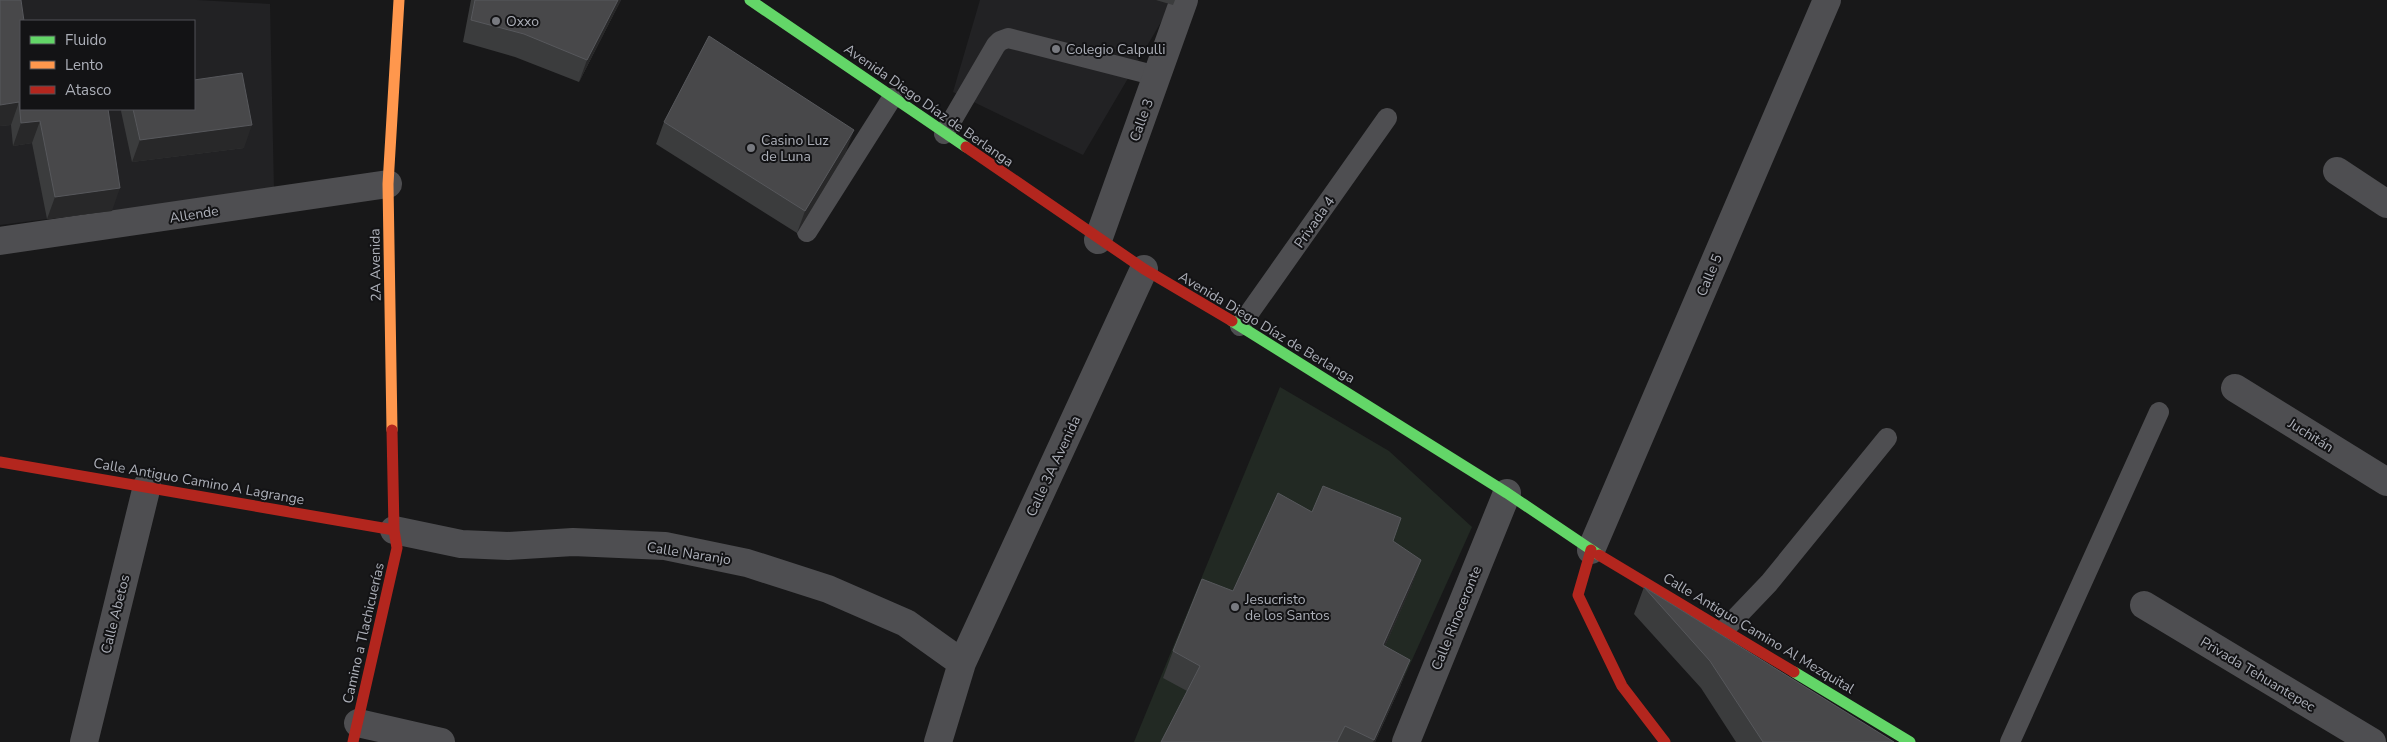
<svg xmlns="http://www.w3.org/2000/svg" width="2387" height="742" font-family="'Nunito Sans',sans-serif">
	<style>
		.built { fill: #222224; fill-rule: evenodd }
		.green { fill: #222923 }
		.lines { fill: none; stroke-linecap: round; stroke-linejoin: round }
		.lane { stroke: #4e4e51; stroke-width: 20 }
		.street { stroke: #4e4e51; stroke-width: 28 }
		.fast { stroke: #63d668; stroke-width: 11 }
		.slow { stroke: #ff974d; stroke-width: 11 }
		.jam { stroke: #b3261e; stroke-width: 11 }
		.wall { fill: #3b3c3d }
		.shaded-wall { fill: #282829 }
		.building { fill: #48484a; stroke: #57585c }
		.poi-dot { fill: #787a80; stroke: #131315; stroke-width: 2 }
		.labels { text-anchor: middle; stroke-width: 4; stroke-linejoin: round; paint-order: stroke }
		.poi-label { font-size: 14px; fill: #acafb8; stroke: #131315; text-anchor: start }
		.street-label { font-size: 14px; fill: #acafb8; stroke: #131315 }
	</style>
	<rect width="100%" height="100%" fill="#181819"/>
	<path class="built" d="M0,0H197L270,4L274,190L0,225ZM21,21H194V109H21Z
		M980,0H1174L1083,155L953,92Z"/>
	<path class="green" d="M1280,387L1389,451L1472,527L1375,742H1134Z"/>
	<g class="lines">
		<path class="lane" d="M944,134L996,45L1000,41L1008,38L1157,76
			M807,232L892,98
			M1240,326L1387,118
			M1725,629L1769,583L1887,438
			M2010,742L2159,412"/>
		<path class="street" d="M2337,171L2387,204
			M1098,240L1184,0
			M0,241L388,184
			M2235,388L2387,482
			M394,530L461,544L508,546L573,542L665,546L747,563L828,589L906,623L962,663
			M1591,550L1827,0
			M2144,605L2372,742
			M358,723L441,742
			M84,742L147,486
			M938,742L962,663L1144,269
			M1406,742L1507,493"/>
		<path class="fast" d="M750,0L966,147
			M1232,321L1507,493L1599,555
			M1794,672L1910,742"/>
		<path class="slow" d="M392,430L388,184L399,0"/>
		<path class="jam" d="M966,147L1144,269L1232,321
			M0,462L394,530
			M1591,550L1578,595L1622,686L1665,742
			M1599,555L1794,672
			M353,742L397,548L394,530L392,430"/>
	</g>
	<path class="wall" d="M0,0L21,109H108L112,211L47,219L32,143L13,146L11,125L0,126Z
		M471,0H621L579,82L515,57L463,42Z
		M1156,0H1175L1173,5Z
		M122,109H194L244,148L132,162L121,111Z
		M664,122L846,152L797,233L656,144Z
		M1312,512L1421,560L1411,587L1385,646L1410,660L1400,687L1375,742H1161L1187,691L1163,678L1173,651Z
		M1644,587L1894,742H1736L1701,688L1634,614Z"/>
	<path class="shaded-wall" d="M618,0H621L579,82L587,60Z
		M19,102L11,125L0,126V105Z
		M40,121L32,143L13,146L21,123Z
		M252,125L244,148L132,162L140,140Z
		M854,130L846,152L797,233L805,211Z
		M120,188L112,211L47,219L55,197Z
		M1421,560L1411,587L1373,673L1383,645Z
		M1410,660L1400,687L1375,742H1373Z"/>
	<path class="building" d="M0,0H21L24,21H21V109H108L120,188L55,197L40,121L21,123L19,102L0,105Z
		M475,0H618L587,60L524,34L471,20Z
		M709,36L854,130L805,211L664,122Z
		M242,73L252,125L140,140L133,109H194V80Z
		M1323,486L1401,518L1393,541L1421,560L1383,645L1410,660L1374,740L1345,726L1337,742H1161L1200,666L1173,651L1202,579L1233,591L1278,493L1312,512Z
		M1644,587L1894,742H1763L1710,661Z"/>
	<g class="poi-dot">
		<circle cx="496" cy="21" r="5"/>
		<circle cx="1056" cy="49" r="5"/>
		<circle cx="751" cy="148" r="5"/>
		<circle cx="1235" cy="607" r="5"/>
	</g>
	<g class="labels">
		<g class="poi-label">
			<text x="506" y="26">Oxxo</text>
			<text x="1066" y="54">Colegio Calpulli</text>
			<text x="761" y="145">Casino Luz<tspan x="761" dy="16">de Luna</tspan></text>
			<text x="1245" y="604">Jesucristo<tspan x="1245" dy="16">de los Santos</tspan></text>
		</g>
		<g class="street-label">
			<text transform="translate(929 105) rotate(35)" y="5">Avenida Diego Díaz de Berlanga</text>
			<text transform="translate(1141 120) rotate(-70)" y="5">Calle 3</text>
			<text transform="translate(194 214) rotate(-9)" y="5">Allende</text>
			<text transform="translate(1314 222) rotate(-55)" y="5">Privada 4</text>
			<text transform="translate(375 265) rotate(-91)" y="5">2A Avenida</text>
			<text transform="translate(1709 275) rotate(-67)" y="5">Calle 5</text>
			<text transform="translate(1267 327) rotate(31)" y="5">Avenida Diego Díaz de Berlanga</text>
			<text transform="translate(2311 435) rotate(32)" y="5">Juchitán</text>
			<text transform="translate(1053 466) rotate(-65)" y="5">Calle 3A Avenida</text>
			<text transform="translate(199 481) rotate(10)" y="5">Calle Antiguo Camino A Lagrange</text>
			<text transform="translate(689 553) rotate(9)" y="5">Calle Naranjo</text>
			<text transform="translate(115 614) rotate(-76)" y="5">Calle Abetos</text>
			<text transform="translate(1456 618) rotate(-68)" y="5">Calle Rinoceronte</text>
			<text transform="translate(363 633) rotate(-77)" y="5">Camino a Tlachicuerías</text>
			<text transform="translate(1759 633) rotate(31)" y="5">Calle Antiguo Camino Al Mezquital</text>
			<text transform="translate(2258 674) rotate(31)" y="5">Privada Tehuantepec</text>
		</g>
	</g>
	<rect x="20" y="20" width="175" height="90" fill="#131315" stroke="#505156"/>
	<rect x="30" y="36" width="25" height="8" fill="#63d668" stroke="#505156"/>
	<text x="65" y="45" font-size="15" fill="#acafb8">Fluido</text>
	<rect x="30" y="61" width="25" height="8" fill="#ff974d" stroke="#505156"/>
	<text x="65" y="70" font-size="15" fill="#acafb8">Lento</text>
	<rect x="30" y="86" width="25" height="8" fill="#b3261e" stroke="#505156"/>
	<text x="65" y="95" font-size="15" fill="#acafb8">Atasco</text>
</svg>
